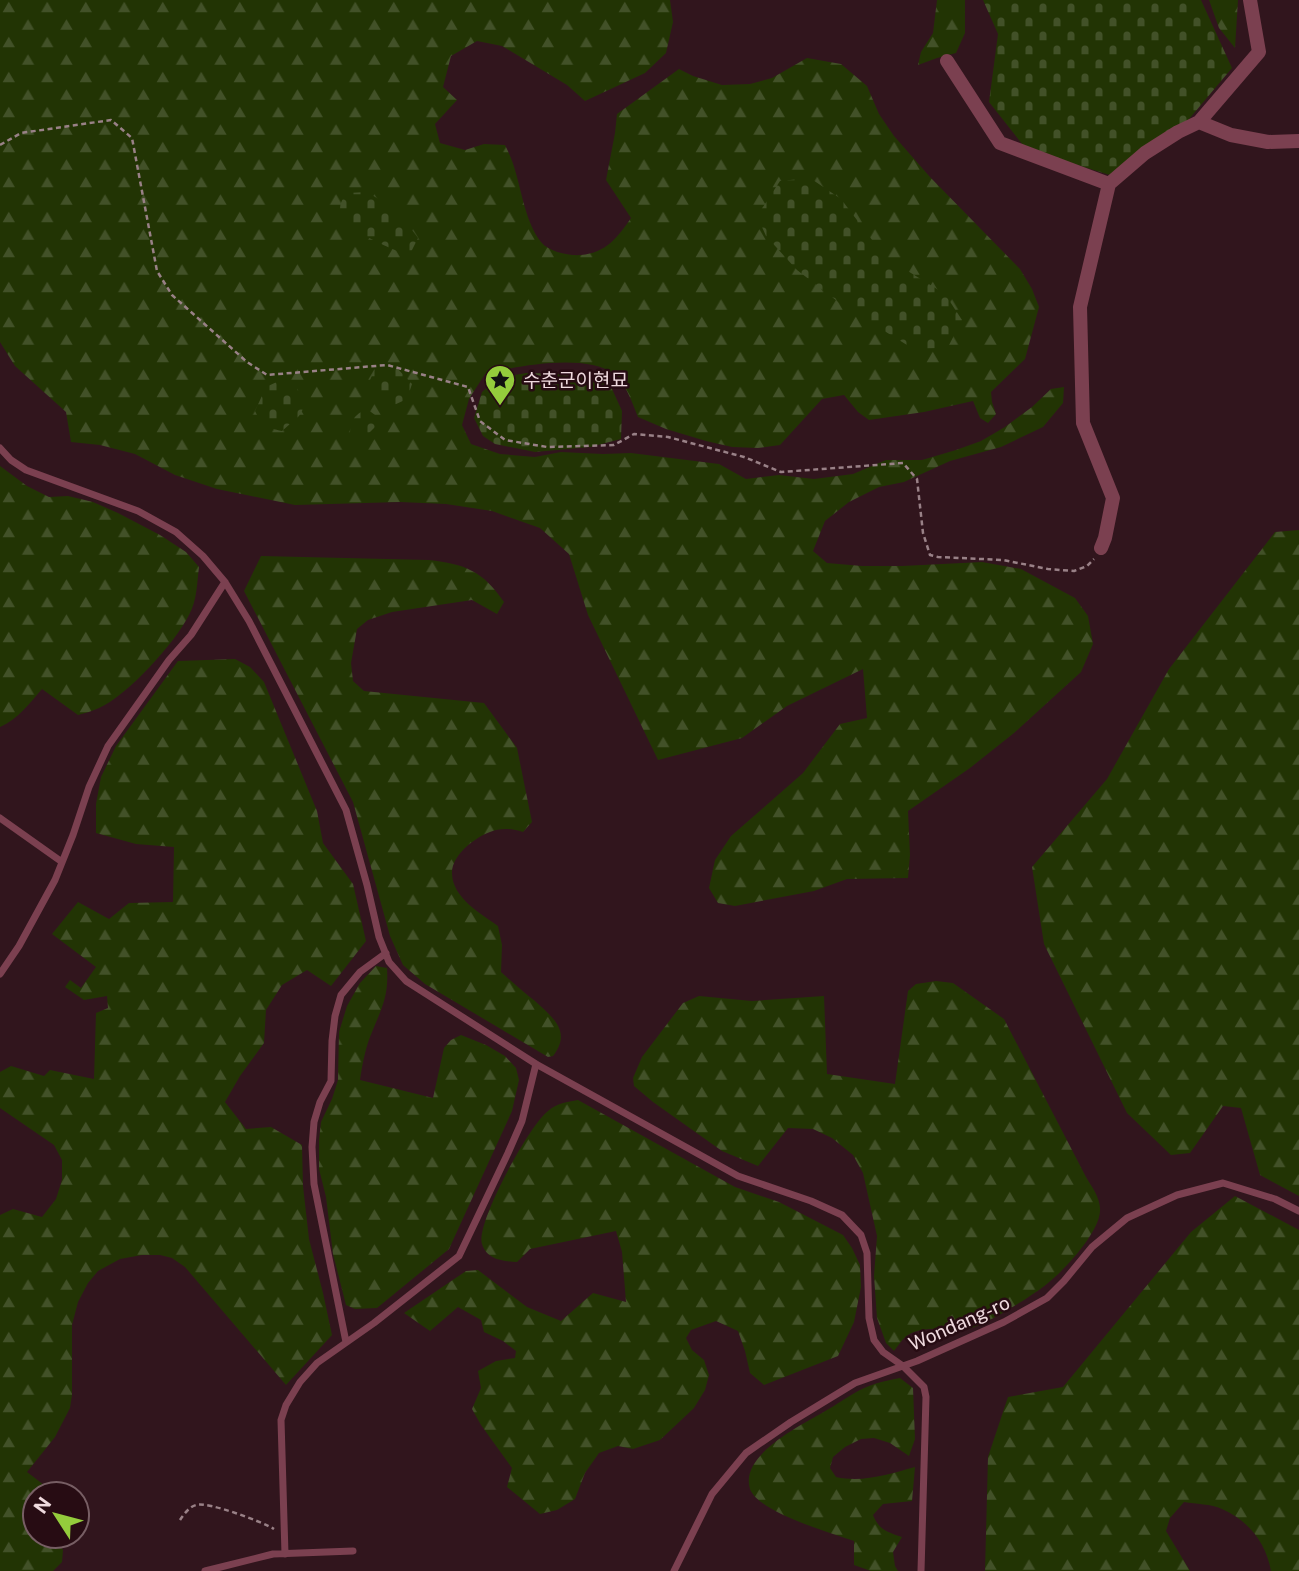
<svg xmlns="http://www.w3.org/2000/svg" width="1299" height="1571" font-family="'Public Sans','Noto Sans KR',sans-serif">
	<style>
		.forest { fill: url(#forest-firs) }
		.cemetery { fill: url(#cemetery-stones) }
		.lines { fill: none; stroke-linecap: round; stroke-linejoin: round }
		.path { stroke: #998187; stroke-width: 2.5; stroke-dasharray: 5 3.5; stroke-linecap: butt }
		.lane { stroke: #7b4050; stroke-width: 7 }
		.street { stroke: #7b4050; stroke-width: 14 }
		.labels { text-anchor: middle; stroke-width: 5; stroke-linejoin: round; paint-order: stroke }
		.poi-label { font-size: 19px; fill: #efdade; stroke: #270c13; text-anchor: start }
		.street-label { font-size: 19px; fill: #efdade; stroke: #270c13 }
	</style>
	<defs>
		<pattern id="forest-firs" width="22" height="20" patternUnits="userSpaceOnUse" patternTransform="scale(1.75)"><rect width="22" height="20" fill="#223404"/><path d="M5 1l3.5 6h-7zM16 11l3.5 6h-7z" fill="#425128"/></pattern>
		<pattern id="cemetery-stones" width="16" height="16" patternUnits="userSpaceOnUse" patternTransform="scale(1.75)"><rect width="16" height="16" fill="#223404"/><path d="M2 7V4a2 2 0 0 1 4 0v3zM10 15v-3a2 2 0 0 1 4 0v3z" fill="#425128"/></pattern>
	</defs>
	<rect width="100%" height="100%" fill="#31151d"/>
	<path class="forest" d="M0,0H670L673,22L666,53L645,73L585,101L567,85L502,46L477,41L451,56L443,87L457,100L435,124L440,143L465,150L484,144L505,145C509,153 513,162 515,170C522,193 526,223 541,242C549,252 569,256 581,255C606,253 618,237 631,218L606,180L615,133L617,114L679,69L693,76L722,85L750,84L772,78L807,58L841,64L867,86L879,114L894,136L930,177L1020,269L1032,289L1039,307L1025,359L991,392L992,402L996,414L988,423L980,418L973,401L924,412L869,420L858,412L844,395L822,399L780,445L758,448L732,447L706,441L666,429L638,417C633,404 625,382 614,374C586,353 517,366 485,374L469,399L462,425L471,444L500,454L535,457L561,452L603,454L631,453L719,464L746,479L779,475L814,479L853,474L886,460H922L956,450L981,441L1005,427L1032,407L1051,389L1064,387L1063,403L1043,427L1001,447L950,461L904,482L879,487L849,502L825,521L813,551L827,563L862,566H902L982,562L1021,569L1075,598L1088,616L1093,644L1081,672L1014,733L970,768L908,811L910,855L908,878L847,879L814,891L735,906L718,903L709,888L715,860L731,836L803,773L840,724L867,718L863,669L787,706L742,738L658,760L588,615L569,554L540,528L492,511L446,504L400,502L295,505L217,489L175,475L135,454L100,445L71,442L66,412L15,366L0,342Z
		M937,0H965V33L956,53L937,58L918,65L921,52L933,33Z
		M1209,0H1238L1235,48L1219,28Z
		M0,466L27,486L49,497L68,496L93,502L118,513L160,535L186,552L199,567C197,583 197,601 189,615C175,643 127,696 99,708C93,711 85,713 78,715L42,689C30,703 18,719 0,727Z
		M1299,530V1196L1260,1175L1241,1108L1223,1106L1190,1153L1171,1155L1127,1113L1044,944L1032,867L1107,779L1169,669L1275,532Z
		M261,556L429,560C465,564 483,571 504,602L497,614L472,600L392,612L368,620L357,629L351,663L353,681L364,691L484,703L517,748L532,822L523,832C514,829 506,828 496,830C479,834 451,854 452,874C453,898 480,913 498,926L502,945L501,972C512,982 523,992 535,1001C553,1018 572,1031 553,1056L548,1057L425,984L403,965L390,936L353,802L244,591Z
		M235,659L250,667L264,682L317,811L323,843L353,884L366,941L331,986L307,970L282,985L266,1010L264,1043L240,1076L225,1102L246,1129L271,1127L302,1145L303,1186L309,1239L323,1293L332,1335L286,1385L185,1267L172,1258L160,1255H142L120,1259L98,1271L88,1283L78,1302L72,1325V1395L70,1408L55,1437L27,1472L52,1491V1494H35V1536H53L63,1550L62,1562L53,1571H0V1215L13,1209L42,1217L56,1199L62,1180V1160L54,1145L0,1108V1072L11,1066L44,1076L50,1070L94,1079L96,1013L108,1008L107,996L84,1000L65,987L70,980L81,988L96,967L52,934L78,902L109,919L129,903L173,902L174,847L136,844L96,833V804L101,777L116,746L178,661Z
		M376,966L387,968C389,998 381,1009 370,1037C365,1050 362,1066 360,1080L433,1098L444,1048L451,1040L461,1035L486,1045L505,1056L516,1068L519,1080L512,1111L449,1249L377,1308L355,1309L346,1305L333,1254L326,1197L319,1169V1140L321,1122L332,1099L338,1080L339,1032L347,1006L360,983Z
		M936,981L953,983L1004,1019L1086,1177C1092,1187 1101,1199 1100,1211C1099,1234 1061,1274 1043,1287C1027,1299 990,1322 972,1328C951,1334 928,1323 908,1335C903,1338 898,1346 894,1351L886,1343L877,1318L874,1276L877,1236L863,1173L853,1155L832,1138L813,1129L788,1128L758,1166L722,1151L653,1102L634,1086L633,1078L642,1057L683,1003L699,996L752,1001L824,996L827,1074L895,1084L908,991L916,984Z
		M578,1100L735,1187L779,1202L843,1235L852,1248L860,1265L861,1287L854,1322L838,1356L764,1385L750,1373L745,1351L738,1331L716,1321L691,1330L686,1338L692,1350L704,1360L709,1375L705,1390L694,1408L660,1440L633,1449L618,1446L599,1453L585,1473L575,1499L557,1510L540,1514L507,1487L512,1468L481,1425L472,1409L481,1388L478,1371L496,1361L515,1358L516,1351L503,1341L484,1332L481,1320L458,1307L430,1331L404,1313L466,1271L478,1270L527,1307L561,1321L593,1293L626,1302L622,1252L616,1231L530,1249L517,1262C503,1261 487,1260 482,1244C475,1224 530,1124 548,1111C557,1103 567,1102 578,1100Z
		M1235,1196L1299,1230V1571H1271C1266,1543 1249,1521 1222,1509C1211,1504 1196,1504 1184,1502L1170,1518L1166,1531L1190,1571H985L988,1457L1008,1397L1063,1387L1191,1232Z
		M900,1378L913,1388L915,1439L909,1456L890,1443L874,1438L861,1439L845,1447L833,1457L830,1468L836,1477C863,1483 889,1474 915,1467L912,1501L883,1504L873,1515C879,1530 887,1532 902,1537L893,1552L895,1566L898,1571H871L854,1565V1541C831,1533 758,1512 750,1489C739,1454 804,1424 827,1410C841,1402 855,1391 869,1386C879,1382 890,1380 900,1378Z"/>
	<path class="cemetery" d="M983,0H1201L1232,68L1179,131L1113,176L1026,149L989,102L998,34Z
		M810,178L841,199L885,257L945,294L962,320L948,347L915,350L841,304L797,270L766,236L757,216L780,181Z
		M366,192C388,203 404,218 418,238L409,256C393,249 332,227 341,203C342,199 345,196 348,193Z
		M395,366L412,384L407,399L394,405L382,395L370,380L375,369Z
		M526,373L575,374L608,380L622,411L621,439L590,447L535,452L495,444L483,436L474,418L482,392L498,378Z
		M281,380L295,385L306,404L299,416L282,431C267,428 261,424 255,411L266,387Z
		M367,409L375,415L378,424L365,437H350C350,422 353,415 367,409Z"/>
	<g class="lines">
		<path class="path" d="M0,145L21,133L111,120L132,138L157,271L172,295L247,362L267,375L387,365L468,387L480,421L505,440L547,447L614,445L634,434L668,437L744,457L781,472L903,463L917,479L923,533L930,555L938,557L1003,560L1048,569L1074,571L1087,566L1094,559
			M180,1520C184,1514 189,1507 196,1505C207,1501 263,1522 274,1529"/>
		<path class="lane" d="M0,448L11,460L26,470L138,511L176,532L203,556L225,582L249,621L346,810L367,885L379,937L389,962L406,981L536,1064L738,1176L811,1201L842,1215L861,1235L867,1253L869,1318L874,1340L883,1352L903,1366L924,1387L926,1397L921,1571
			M0,818L62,862
			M0,974L19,946L55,880L73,835L89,787L108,746L169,660L191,635L225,582
			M346,1342L314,1184L312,1147L314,1122L320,1102L331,1081L332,1041L335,1016L341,995L360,972L386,953
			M285,1554L281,1420L286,1405L300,1382L317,1363L374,1323L459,1256L508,1153L522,1121L536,1064
			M205,1571L273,1554L353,1551
			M674,1571L712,1494L746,1453L791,1422L855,1383L917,1361L1004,1322L1047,1298L1064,1281L1092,1247L1127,1218L1177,1195L1223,1183L1275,1199L1299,1211"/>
		<path class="street" d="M947,61L1000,143L1109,184
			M1199,122L1259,52L1250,0
			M1101,548L1105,538L1113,498L1083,423L1080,307L1109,184L1145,153L1178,132L1199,122L1231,135L1268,142L1299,141"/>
	</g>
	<defs>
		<g id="sight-pin" transform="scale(1.575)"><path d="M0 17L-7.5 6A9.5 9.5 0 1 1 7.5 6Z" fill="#94cc3c" stroke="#270c13"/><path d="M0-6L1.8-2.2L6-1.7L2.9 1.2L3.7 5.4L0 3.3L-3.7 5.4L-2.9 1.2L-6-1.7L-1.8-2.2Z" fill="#111"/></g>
	</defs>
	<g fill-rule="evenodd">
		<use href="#sight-pin" x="500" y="380"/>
	</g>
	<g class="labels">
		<g class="poi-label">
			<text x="523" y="387">수춘군이현묘</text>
		</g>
		<g class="street-label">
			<text transform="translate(959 1323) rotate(-24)" y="7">Wondang-ro</text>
		</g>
	</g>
	<g transform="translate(56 1515) rotate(306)"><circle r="33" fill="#270c13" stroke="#775e64" stroke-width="2"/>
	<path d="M0-5L12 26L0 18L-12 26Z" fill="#94cc3c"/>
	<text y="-10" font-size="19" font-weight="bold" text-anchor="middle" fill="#efdade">N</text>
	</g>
</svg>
